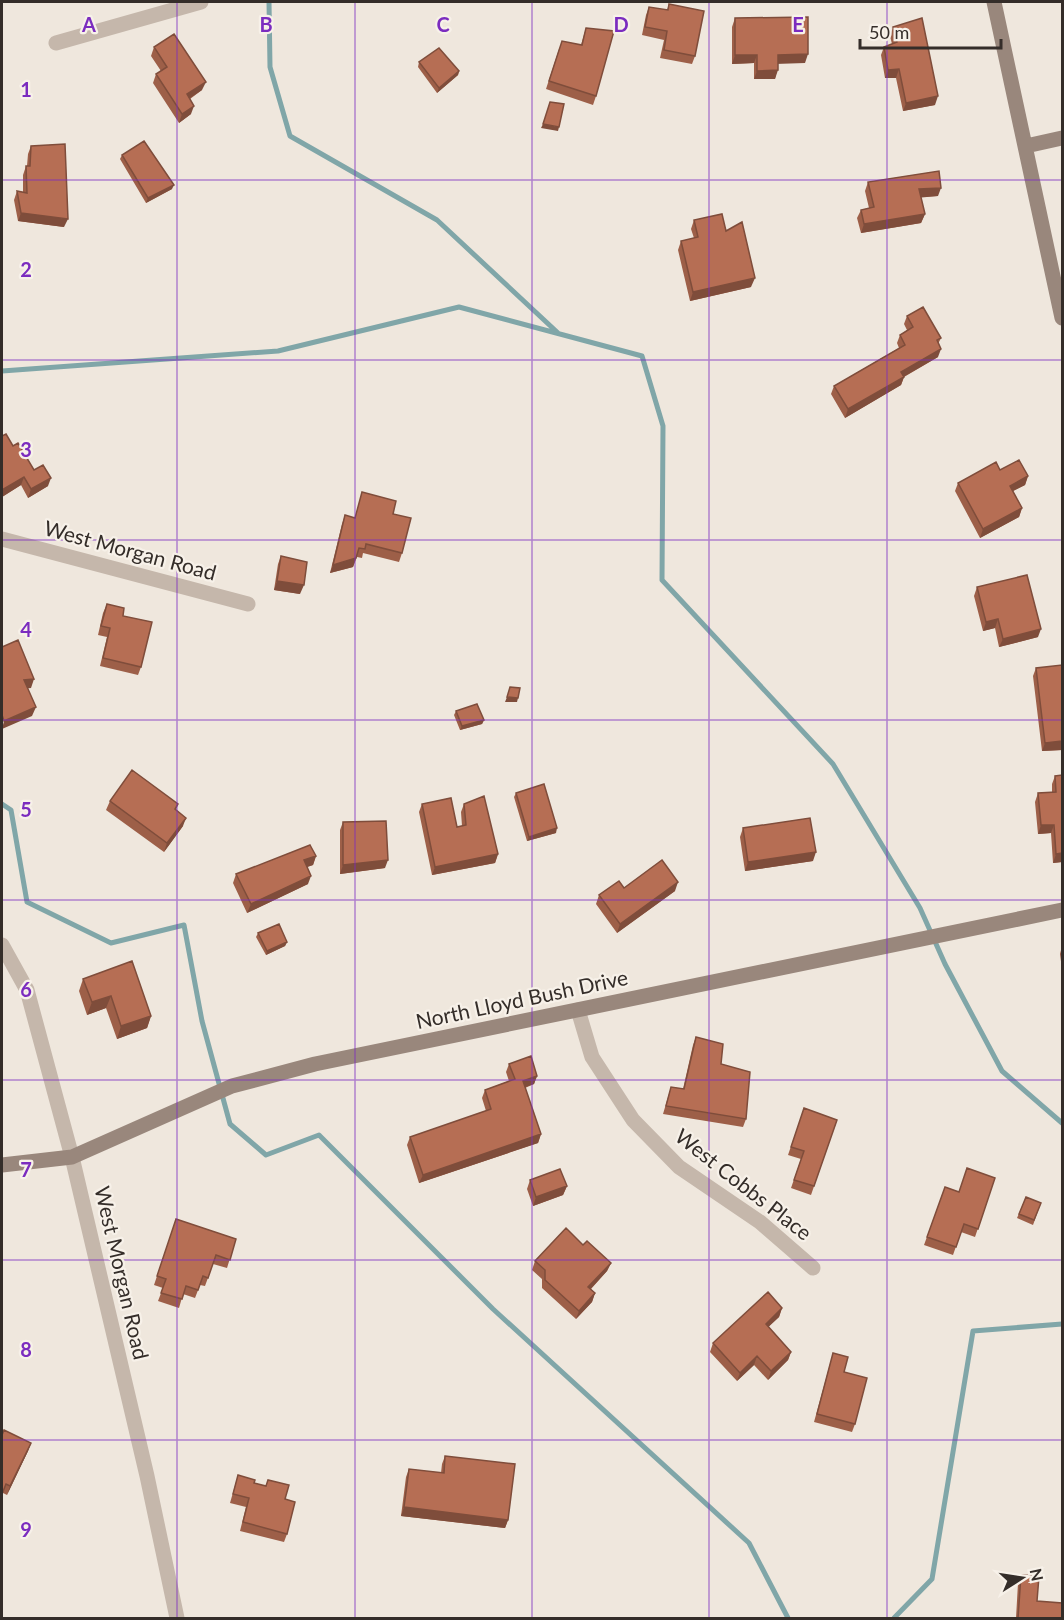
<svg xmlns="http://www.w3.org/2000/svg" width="1064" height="1620" font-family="Lato,sans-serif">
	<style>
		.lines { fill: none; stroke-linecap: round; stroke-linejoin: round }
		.stream { stroke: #80a6a8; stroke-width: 5 }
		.street { stroke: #c5b7ab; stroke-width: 15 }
		.secondary { stroke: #99877c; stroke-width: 15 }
		.wall { fill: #9d5f48 }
		.shaded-wall { fill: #7f4d3b }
		.building { fill: #b66e54; stroke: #7f4d3b; stroke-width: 1.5 }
		.grid { fill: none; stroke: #7b2cbf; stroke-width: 1.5; stroke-opacity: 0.55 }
		.labels { text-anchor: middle; stroke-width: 4.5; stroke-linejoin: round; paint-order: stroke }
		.street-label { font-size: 21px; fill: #342d29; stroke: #f7f1e9 }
		.grid-label { font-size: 20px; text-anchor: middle; font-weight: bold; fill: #7b2cbf; stroke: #f7f1e9; stroke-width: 4.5; stroke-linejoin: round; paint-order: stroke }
	</style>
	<rect width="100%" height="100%" fill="#efe7dd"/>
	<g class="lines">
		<path class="stream" d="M269,2L270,67L290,136L437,220L558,333
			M2,371L278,351L459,307L642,356L663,426L662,580L833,764L920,908L945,964L1002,1071L1062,1123
			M2,804L11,810L27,902L111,943L184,925L202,1021L230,1124L266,1155L319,1135L493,1309L749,1543L788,1618
			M894,1618L932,1579L973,1331L1062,1324"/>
		<path class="street" d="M56,43L201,2
			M2,539L248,604
			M2,945L27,990L72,1157L147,1476L177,1618
			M578,1010L592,1057L633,1120L679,1167L760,1222L813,1268"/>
		<path class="secondary" d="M994,2L1062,318
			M1026,146L1062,138
			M2,1165L72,1157L232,1086L315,1064L1062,910"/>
	</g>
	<path class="wall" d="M669,4L695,56L692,64L660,58L664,40L642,35L646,15L649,7L667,10Z
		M735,18L805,63H778L775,79H754V63L732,64V27Z
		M893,27L935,105L903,111L896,78H885L881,55L884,47L892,44L890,36Z
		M586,28L596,96L593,105L546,89L559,49L581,45Z
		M154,47L202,90L190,99L191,114L179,123L153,83L156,74L161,71L151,56Z
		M419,62L459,71L458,75L437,93L418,67Z
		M31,146L64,227L18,221L14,200L17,191L23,192V175L26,166H27L28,154Z
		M122,155L172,189L146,203L120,159Z
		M868,182L938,196L921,197L925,214L921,223L861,233L857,218L861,210L869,208L865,191Z
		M694,220L726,231L751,287L690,301L678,250L681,241L694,238L691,229Z
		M907,316L941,338L938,344V357L904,377L901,385L845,418L831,394L834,386L899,348L897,343L900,335L907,330L904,324Z
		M2,436L13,446L48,486L28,498L21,485L2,497Z
		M1000,470L1028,476L1025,485L1013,491L1022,508L1019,517L980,538L955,491L958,483Z
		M362,492L393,514L402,553L399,562L363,553L362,558L357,557L353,567L330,573L342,524L345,515L355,518Z
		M281,556L300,594L274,590L278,564Z
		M977,587L1038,637L999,647L995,628L983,631L974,596Z
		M107,604L123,616L141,667L138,675L100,666L107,637L98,635L103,613Z
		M1036,668L1062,750L1042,751L1033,676Z
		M456,711L484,720L482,724L460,730L454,715Z
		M1055,776L1062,862L1053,863L1051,833L1038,834L1035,802L1038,793L1052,792V784Z
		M516,793L556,833L527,841L514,797Z
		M110,801L178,804L176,810L183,826L164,852L106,810Z
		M422,804L457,827L462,826L461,812L464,804L498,854L495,863L432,875L419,812Z
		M343,822L385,868L340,874V830Z
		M743,828L813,861L745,871L740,837Z
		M316,856L313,865L307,867L308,884L247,913L233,883L236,874Z
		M675,891L617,933L596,904L599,895Z
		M258,933L287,942L285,946L266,955L256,937Z
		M1062,946V969L1060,954Z
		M83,979L151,1016L147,1028L117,1039L106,1008L87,1015L79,991Z
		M696,1037L721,1064L746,1119L743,1127L663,1114L671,1087L683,1089L693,1045Z
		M509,1064L537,1076L534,1084L525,1088L541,1134L538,1143L419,1183L407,1145L410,1137L486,1111L482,1098L485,1090L509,1081L506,1072Z
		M804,1108L837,1120L811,1195L791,1188L801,1159L788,1155Z
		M995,1178L975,1237L961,1232L953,1255L924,1245L945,1187L959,1192Z
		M530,1180L567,1186L563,1195L533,1206L527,1189Z
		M1026,1197L1041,1203L1033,1225L1017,1218Z
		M176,1219L236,1239L227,1268L213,1264L205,1286L200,1285L195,1298L183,1294L179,1308L158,1301L163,1288L154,1285Z
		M583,1245L611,1263L607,1271L591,1289L595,1293L592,1302L576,1319L542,1288V1279L532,1270L535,1261Z
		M782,1308L779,1317L768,1327L791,1352L788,1360L768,1380L754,1365L737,1381L710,1352L713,1343Z
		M833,1353L844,1372L855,1424L852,1432L814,1422Z
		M2,1435L31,1443L28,1451L7,1495L3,1493Z
		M445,1456L508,1520L505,1528L401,1516L406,1477L409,1469L441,1473L442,1464Z
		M238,1475L254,1483L266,1486L268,1480L285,1499L287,1534L284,1542L240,1531L246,1507L230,1503Z
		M1021,1575L1037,1601L1062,1618H1016L1018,1583Z"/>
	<path class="shaded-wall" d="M808,54L805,63L775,64L778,55Z
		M735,55H757L754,63L732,64Z
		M899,69L896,78H885L888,70Z
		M778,70L775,79H754L757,71Z
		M459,71L458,75L437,93L439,88Z
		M206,82L202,90L184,102L187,94Z
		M938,96L935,105L903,111L906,103Z
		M194,106L191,114L179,123L182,114Z
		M543,124L559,127L558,131L541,128Z
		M174,185L172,189L146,203L148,198Z
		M941,188L938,196L916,198L919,189Z
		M21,213L68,219L64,227L18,221Z
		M925,214L921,223L861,233L864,224Z
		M755,278L751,287L690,301L693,292Z
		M941,349L938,357L898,380L901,372Z
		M904,377L901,385L845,418L848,409Z
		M1028,476L1025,485L1007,494L1010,486Z
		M24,477L21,485L2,497V490Z
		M51,478L48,486L28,498L31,489Z
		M1022,508L1019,517L980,538L983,529Z
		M356,558L353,567L330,573L333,565Z
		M277,581L304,585L300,594L274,590Z
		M998,619L995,628L983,631L986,622Z
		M1041,629L1038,637L999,647L1003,639Z
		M34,679L31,688L21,689L24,680Z
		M507,697L518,698L517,702H505Z
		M36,707L32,716L2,729L4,721Z
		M484,720L482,724L460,730L462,726Z
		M1062,741V750L1042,751L1045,743Z
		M186,818L183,826L164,852L167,843Z
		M1041,825H1054L1051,833L1038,834Z
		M557,828L556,833L527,841L529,837Z
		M816,852L813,861L745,871L748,862Z
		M1062,853V862L1053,863L1056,854Z
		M498,854L495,863L432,875L435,867Z
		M316,856L313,865L301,869L304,860Z
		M388,860L385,868L340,874L343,865Z
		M311,876L308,884L247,913L251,904Z
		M678,882L675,891L617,933L620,924Z
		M287,942L285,946L266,955L267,951Z
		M111,996L106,1008L87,1015L92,1002Z
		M151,1016L147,1028L117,1039L121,1026Z
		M537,1076L534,1084L520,1089L523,1081Z
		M541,1134L538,1143L419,1183L423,1175Z
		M567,1186L563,1195L533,1206L536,1197Z
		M611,1263L607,1271L585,1295L588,1287Z
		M595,1293L592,1302L576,1319L579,1311Z
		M782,1308L779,1317L762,1333L766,1324Z
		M791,1352L788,1360L768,1380L771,1371Z
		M757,1356L754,1365L737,1381L740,1373Z
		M31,1443L28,1451L7,1495L10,1486Z
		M404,1507L508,1520L505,1528L401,1516Z"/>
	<path class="building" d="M669,4L704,11L695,56L664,50L667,31L645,27L649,7L668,10Z
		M808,17V54L778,55V70L757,71V55H735V18Z
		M922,18L938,96L906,103L899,69L888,70L884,47L897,42L893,27Z
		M586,28L614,31L596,96L549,81L562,41L582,45Z
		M174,34L206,82L187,94L194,106L182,114L156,74L167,67L154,47Z
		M439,48L459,71L439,88L419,62Z
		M550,102L564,104L559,127L543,124Z
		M144,141L174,185L148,198L122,155Z
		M65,144L68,219L21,213L17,191L27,193L26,166H30L31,146Z
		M939,171L941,188L919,189L925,214L864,224L861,210L874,207L868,182Z
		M722,214L726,231L742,222L755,278L693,292L681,241L698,237L694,220Z
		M923,307L941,338L937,340L941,349L901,372L904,377L848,409L834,386L905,345L900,335L913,327L907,316Z
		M6,434L13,446L18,443L34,470L43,465L51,478L31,489L24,477L2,490V436Z
		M1019,460L1028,476L1010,486L1022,508L983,529L958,483L996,462L1000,470Z
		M362,492L396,501L393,514L411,518L402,553L366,544L365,549L359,548L356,558L333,565L345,515L355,518Z
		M281,556L307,562L304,585L277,581Z
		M1027,575L1041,629L1003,639L998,619L986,622L977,587Z
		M107,604L124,608L123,616L152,622L141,667L103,658L110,628L101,626Z
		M18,640L34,679L24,680L36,707L4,721L2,715V647Z
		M1062,665V741L1045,743L1036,668Z
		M510,687L520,688L518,698L507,697Z
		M477,704L484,720L462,726L456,711Z
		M132,770L178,804L175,809L186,818L167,843L110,801Z
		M1062,775V853L1056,854L1054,825H1041L1038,793L1056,792L1055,776Z
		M544,784L557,828L529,837L516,793Z
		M484,796L498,854L435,867L422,804L451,798L457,827L466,825L464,804Z
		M810,818L816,852L748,862L743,828Z
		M386,821L388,860L343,865V822Z
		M310,845L316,856L304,860L311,876L251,904L236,874Z
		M662,860L678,882L620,924L599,895L619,881L624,888Z
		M279,924L287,942L267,951L258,933Z
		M132,961L151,1016L121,1026L111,996L92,1002L83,979Z
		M696,1037L723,1044L721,1064L750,1072L746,1119L666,1106L671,1087L684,1089Z
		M531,1056L537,1076L523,1081L541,1134L423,1175L410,1137L491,1109L485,1090L515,1079L509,1064Z
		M804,1108L837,1120L814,1186L794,1180L804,1151L791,1147Z
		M967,1168L995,1178L978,1229L964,1224L956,1247L927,1237L945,1187L959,1192Z
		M560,1169L567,1186L536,1197L530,1180Z
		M1026,1197L1041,1203L1034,1220L1019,1214Z
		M176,1219L236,1239L230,1260L216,1255L208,1278L203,1276L198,1290L186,1286L182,1299L161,1293L166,1279L157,1276Z
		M566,1228L583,1245L587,1241L611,1263L588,1287L595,1293L579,1311L545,1280V1270L535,1261Z
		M768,1292L782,1308L766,1324L791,1352L771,1371L757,1356L740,1373L713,1343Z
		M833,1353L848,1357L844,1372L867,1378L855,1424L817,1414Z
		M4,1430L31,1443L10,1486L6,1484L2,1494V1435Z
		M445,1456L515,1464L508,1520L404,1507L409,1469L444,1473Z
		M238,1475L255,1480L254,1483L266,1486L268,1480L289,1485L285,1499L295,1502L287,1534L243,1522L249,1498L233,1494Z
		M1021,1575L1039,1576L1037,1601L1062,1603V1618H1018Z"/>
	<path class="grid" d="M177,2V1618M355,2V1618M532,2V1618M709,2V1618M887,2V1618M2,180H1062M2,360H1062M2,540H1062M2,720H1062M2,900H1062M2,1080H1062M2,1260H1062M2,1440H1062"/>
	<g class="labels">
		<g class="street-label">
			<text transform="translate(130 551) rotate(15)" y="7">West Morgan Road</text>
			<text transform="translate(522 1000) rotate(-12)" y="7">North Lloyd Bush Drive</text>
			<text transform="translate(743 1185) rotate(38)" y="7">West Cobbs Place</text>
			<text transform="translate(121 1273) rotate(77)" y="7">West Morgan Road</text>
		</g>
	</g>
	<g class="grid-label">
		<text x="89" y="32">A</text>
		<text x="266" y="32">B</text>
		<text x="443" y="32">C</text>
		<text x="621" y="32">D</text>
		<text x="798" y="32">E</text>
		<text x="26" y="97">1</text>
		<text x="26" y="277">2</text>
		<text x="26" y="457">3</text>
		<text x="26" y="637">4</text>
		<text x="26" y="817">5</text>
		<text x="26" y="997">6</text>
		<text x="26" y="1177">7</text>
		<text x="26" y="1357">8</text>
		<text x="26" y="1537">9</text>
	</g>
	<rect width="1064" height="1620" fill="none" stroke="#342d29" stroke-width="6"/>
	<g transform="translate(1022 1578) rotate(78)" stroke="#f7f1e9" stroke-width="4.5" paint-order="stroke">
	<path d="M0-4.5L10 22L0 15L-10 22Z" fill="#342d29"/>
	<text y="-9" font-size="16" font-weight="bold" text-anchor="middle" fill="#342d29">N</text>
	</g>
	<path d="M860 39v9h141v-9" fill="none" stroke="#342d29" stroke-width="3"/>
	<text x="869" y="39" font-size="18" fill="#342d29" stroke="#f7f1e9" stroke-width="4.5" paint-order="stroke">50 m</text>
</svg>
